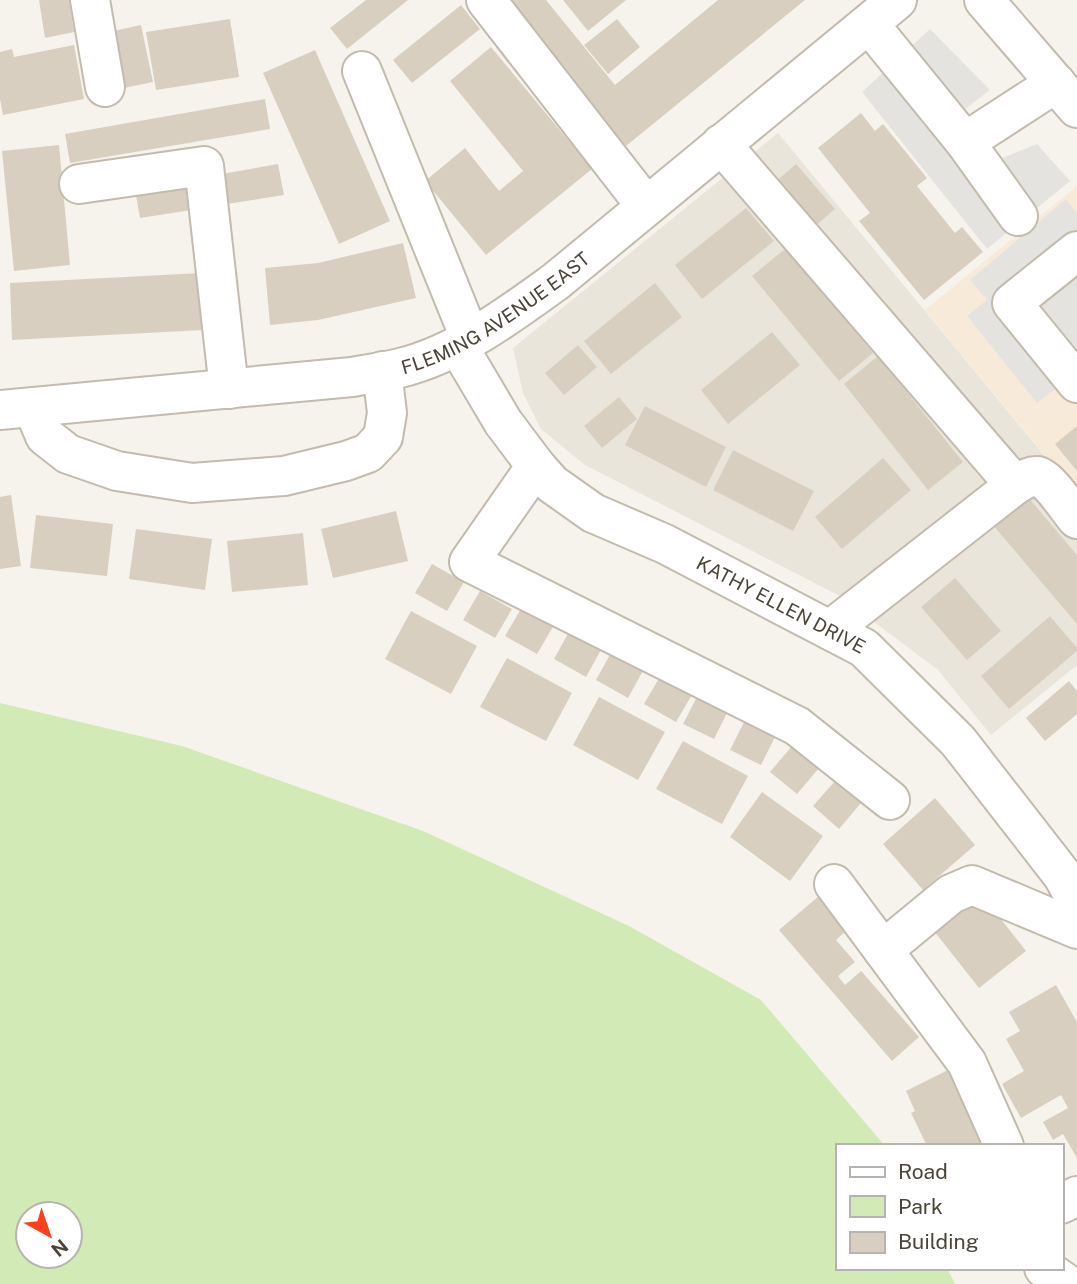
<svg xmlns="http://www.w3.org/2000/svg" width="1077" height="1284" font-family="'Public Sans',sans-serif">
	<style>
		.residential { fill: #eae5da }
		.commercial { fill: #f7ead8 }
		.green { fill: #d2eab5; fill-rule: evenodd }
		.parking { fill: #e5e3e0 }
		.building { fill: #d8cfc1 }
		.lines { fill: none; stroke-linecap: round; stroke-linejoin: round }
		.minor-casing { stroke: #c2bbae; stroke-width: 42 }
		.minor { stroke: #fff; stroke-width: 38 }
		.labels { text-anchor: middle; stroke-width: 5; stroke-linejoin: round; paint-order: stroke }
		.street-label { font-size: 19px; fill: #4b4439; stroke: #fff }
	</style>
	<rect width="100%" height="100%" fill="#f6f3ec"/>
	<path class="residential" d="M778,133L1077,495V665L991,735L938,670L840,596L585,465L541,429L523,393L513,348Z"/>
	<path class="commercial" d="M1077,186V494L925,310Z"/>
	<path class="green" d="M0,703L182,746L423,831L629,926L761,1000L885,1146H837V1268H947L955,1284H0ZM28,1214H70V1256H28Z"/>
	<path class="parking" d="M930,29L990,90L959,114L995,161L1037,144L1070,181L987,249L862,92Z
		M1066,199L1077,213V372L1037,403L967,316L987,300L970,280Z"/>
	<path class="building" d="M39,0H69L74,32L45,38Z
		M366,0H408L347,49L330,28Z
		M508,0H546L615,85L718,0H805L626,146Z
		M563,0H626L588,31Z
		M461,5L480,29L412,83L393,60Z
		M230,19L239,77L156,90L146,32Z
		M617,19L640,47L608,74L584,45Z
		M141,25L153,82L124,88L113,31Z
		M74,45L84,99L3,115L0,99V52L12,49L14,57Z
		M491,47L592,169L486,255L425,181L465,148L499,191L523,171L450,81Z
		M315,50L390,221L339,244L263,73Z
		M265,99L270,129L70,163L65,134Z
		M861,113L875,131L883,124L927,178L917,186L955,233L962,227L983,252L924,300L859,221L870,213L818,148Z
		M59,145L70,265L14,271L2,151Z
		M278,164L284,195L227,204L222,174Z
		M796,164L835,209L813,228L774,183Z
		M193,180L198,209L140,218L135,190Z
		M746,208L774,241L702,299L675,265Z
		M403,243L416,298L318,320L270,325L265,268L318,263Z
		M786,248L873,353L839,381L752,276Z
		M201,273L203,330L12,340L10,283Z
		M655,283L682,317L611,374L584,341Z
		M772,332L800,365L728,424L701,390Z
		M578,345L597,367L564,395L545,373Z
		M878,356L963,462L928,490L844,384Z
		M619,397L637,419L602,448L584,426Z
		M645,406L726,447L706,487L625,445Z
		M1077,426V471L1055,444Z
		M733,450L814,491L793,531L713,490Z
		M883,458L911,490L842,549L815,517Z
		M11,495L21,566L0,569V497Z
		M1027,496L1077,555V624L992,524Z
		M396,511L408,561L333,578L321,529Z
		M36,515L113,524L107,576L30,568Z
		M136,529L212,539L205,590L129,579Z
		M303,533L308,585L232,592L227,541Z
		M432,564L464,582L447,611L415,593Z
		M955,578L1001,631L967,660L921,607Z
		M480,591L512,609L495,638L463,620Z
		M522,607L554,625L537,654L505,636Z
		M411,611L477,646L451,694L385,659Z
		M1050,616L1077,648V651L1009,709L981,676Z
		M570,630L602,648L586,677L554,659Z
		M612,651L644,669L628,698L596,680Z
		M507,658L572,693L546,741L480,707Z
		M661,675L693,693L676,722L644,704Z
		M1069,681L1077,691V714L1045,741L1026,718Z
		M698,695L729,709L714,739L683,724Z
		M599,697L665,732L638,780L573,745Z
		M745,720L776,735L761,765L730,750Z
		M683,741L748,776L722,824L656,789Z
		M792,746L819,768L797,794L770,772Z
		M835,781L861,803L839,829L813,806Z
		M762,792L823,836L790,881L730,837Z
		M935,798L975,845L923,890L883,844Z
		M981,894L1026,951L979,988L934,931Z
		M819,896L848,929L836,940L855,962L838,976L845,985L861,971L919,1037L892,1061L779,930Z
		M1056,985L1077,1022V1158L1063,1134L1053,1140L1043,1122L1068,1108L1061,1095L1021,1118L1002,1084L1024,1071L1006,1039L1020,1031L1009,1012Z
		M950,1069L987,1146H927L911,1113L915,1111L906,1091Z"/>
	<g class="lines">
		<g class="minor-casing">
			<g id="minor">
				<path d="M90,0L105,87"/>
				<path d="M486,0L646,206"/>
				<path d="M984,0L1077,108"/>
				<path d="M869,24L965,142L1018,216"/>
				<path d="M362,71L470,338"/>
				<path d="M965,142L1056,83"/>
				<path d="M721,144L1015,485"/>
				<path d="M79,184L204,166L229,389"/>
				<path d="M1077,251L1012,303L1077,383"/>
				<path id="s1" d="M458,346L503,422L536,466L552,484L593,513L665,544L864,648L958,741L1063,876L1077,902"/>
				<path d="M33,407L45,436L68,454L117,471L192,483L284,476L346,461L368,453L383,437L387,413L382,371"/>
				<path id="s2" d="M0,410L352,377C368,374 384,372 400,368C457,354 508,316 555,282L897,0"/>
				<path d="M536,466L469,562L797,726L890,800"/>
				<path d="M830,630L1015,485C1021,482 1030,475 1037,476C1048,477 1069,510 1077,519"/>
				<path d="M834,884L967,1063L1004,1146"/>
				<path d="M883,950L951,894L972,885L1077,929"/>
				<path d="M1061,1204L1077,1196"/>
				<path d="M1044,1268L1067,1284"/>
			</g>
		</g>
		<use href="#minor" class="minor"/>
	</g>
	<g class="labels">
		<g class="street-label">
			<text dy="7" stroke="none"><textPath href="#s2" startOffset="513">FLEMING AVENUE EAST</textPath></text>
			<text dy="7" stroke="none"><textPath href="#s1" startOffset="427">KATHY ELLEN DRIVE</textPath></text>
		</g>
	</g>
	<rect x="836" y="1144" width="228" height="126" fill="#ffffff" stroke="#b7b4b0" stroke-width="2"/>
	<rect x="850" y="1167" width="35" height="10" fill="#ffffff" stroke="#b7b4b0" stroke-width="2"/>
	<text x="898" y="1179" font-size="21" fill="#4b4439">Road</text>
	<rect x="850" y="1196" width="35" height="21" fill="#d2eab5" stroke="#b7b4b0" stroke-width="2"/>
	<text x="898" y="1214" font-size="21" fill="#4b4439">Park</text>
	<rect x="850" y="1232" width="35" height="21" fill="#d8cfc1" stroke="#b7b4b0" stroke-width="2"/>
	<text x="898" y="1249" font-size="21" fill="#4b4439">Building</text>
	<g transform="translate(49 1235) rotate(140)"><circle r="33" fill="#ffffff" stroke="#b7b4b0" stroke-width="2"/>
	<path d="M0-5L12 26L0 18L-12 26Z" fill="#fc3f1d"/>
	<text y="-10" font-size="19" font-weight="bold" text-anchor="middle" fill="#4b4439">N</text>
	</g>
</svg>
